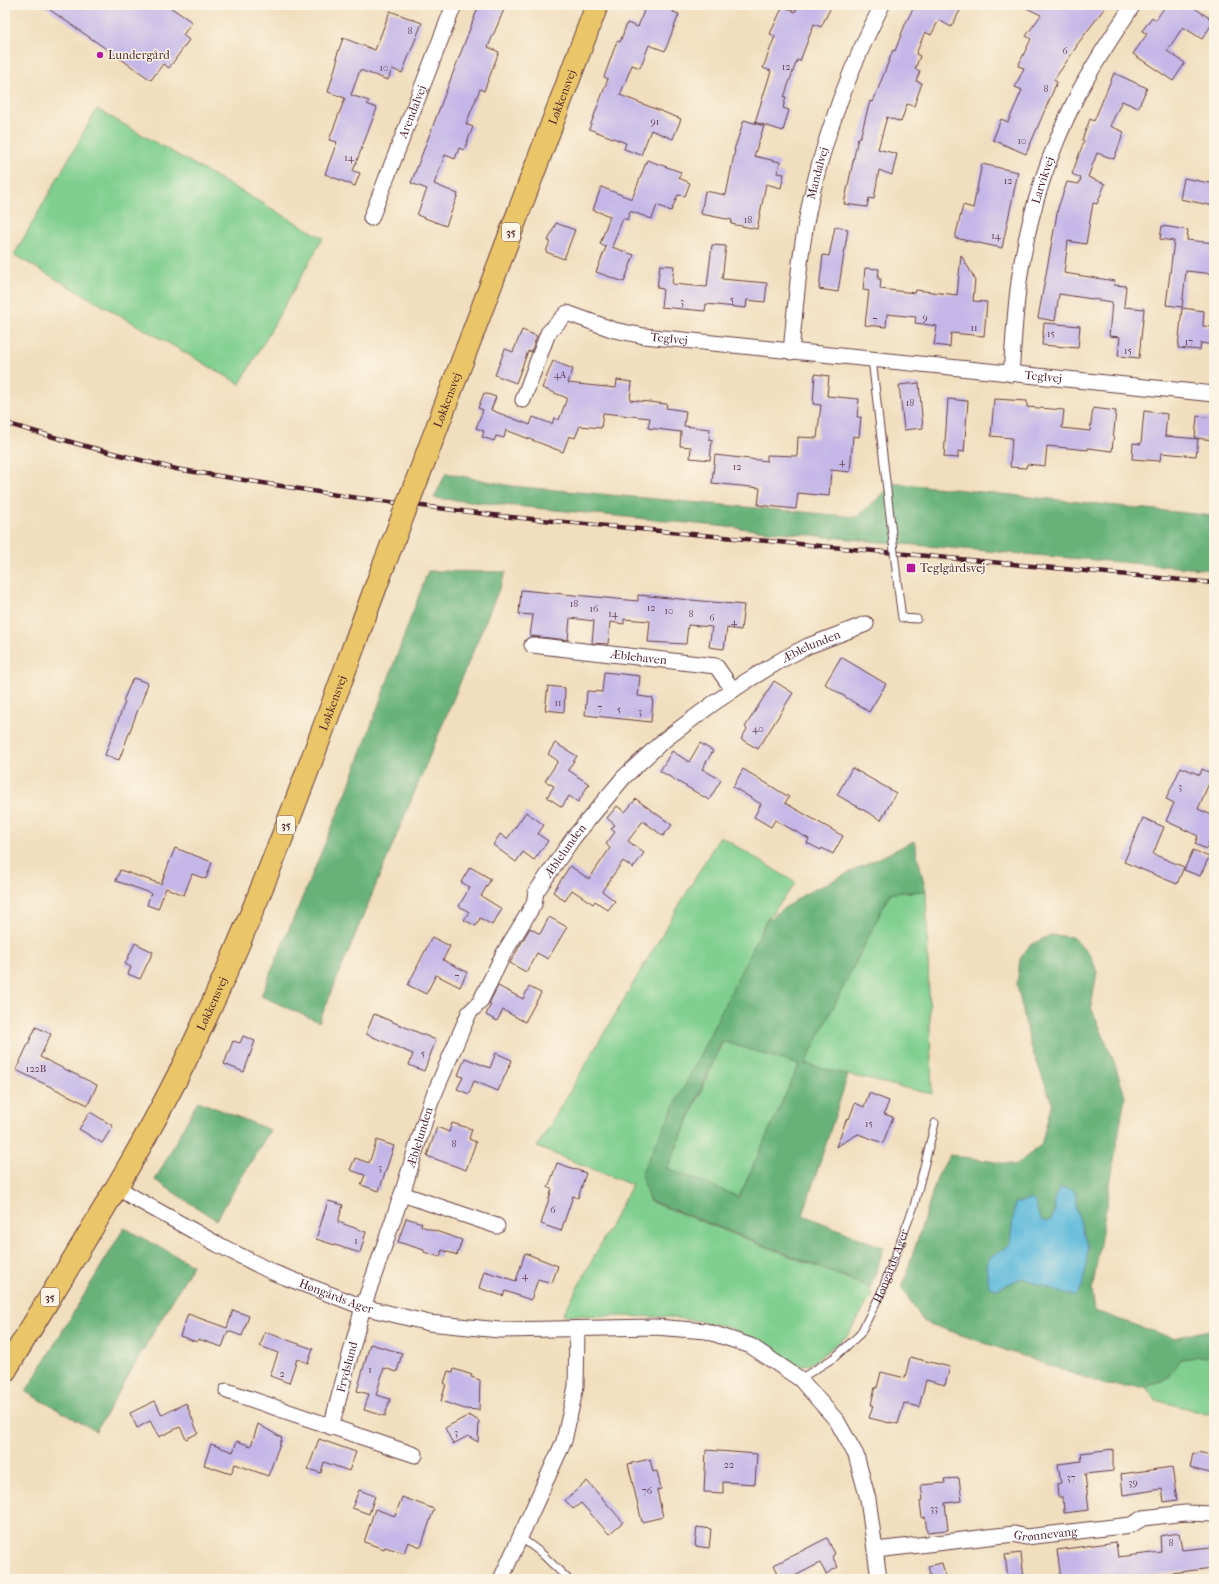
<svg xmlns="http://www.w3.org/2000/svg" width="1219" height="1584" font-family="'IM FELL French Canon',serif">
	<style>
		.green { fill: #80cf90; stroke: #65775e }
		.forest { fill: #68b27a; stroke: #596852; fill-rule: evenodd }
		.water { fill: #5dbadb; stroke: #546c83 }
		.building { fill: #c4b7e8 }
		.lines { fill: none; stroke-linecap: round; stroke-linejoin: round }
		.lane-casing { stroke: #633c41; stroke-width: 9 }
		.street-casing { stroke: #633c41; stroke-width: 17 }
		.primary-casing { stroke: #633c41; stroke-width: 24 }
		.lane { stroke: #fff; stroke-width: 7 }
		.street { stroke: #fff; stroke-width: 15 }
		.primary { stroke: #ebc669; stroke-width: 22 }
		.rail-casing { stroke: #4a1f2b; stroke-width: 4.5 }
		.rail { stroke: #fcf5e5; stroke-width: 3; stroke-dasharray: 9; stroke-linecap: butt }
		.lane-bridge-casing { stroke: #633c41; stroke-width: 9; stroke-linecap: butt }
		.primary-bridge-casing { stroke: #633c41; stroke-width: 24; stroke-linecap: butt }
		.lane-bridge { stroke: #fff; stroke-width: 7 }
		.primary-bridge { stroke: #ebc669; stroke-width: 22 }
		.poi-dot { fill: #b5179e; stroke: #fcf5e5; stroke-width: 1.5 }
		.labels { text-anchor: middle; stroke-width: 3; stroke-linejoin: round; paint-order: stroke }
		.number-label { font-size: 10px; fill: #68455a }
		.shield { fill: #fcf5e5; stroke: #7f5f63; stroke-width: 1 }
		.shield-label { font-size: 11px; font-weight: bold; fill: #4a1f2b }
		.poi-label { font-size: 12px; fill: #4a1f2b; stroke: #fcf5e5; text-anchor: start }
		.street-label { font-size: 12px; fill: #4a1f2b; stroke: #fcf5e5 }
	</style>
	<rect width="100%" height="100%" fill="#fcf5e5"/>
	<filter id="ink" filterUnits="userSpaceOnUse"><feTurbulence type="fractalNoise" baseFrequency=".025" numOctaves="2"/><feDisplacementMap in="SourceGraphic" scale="8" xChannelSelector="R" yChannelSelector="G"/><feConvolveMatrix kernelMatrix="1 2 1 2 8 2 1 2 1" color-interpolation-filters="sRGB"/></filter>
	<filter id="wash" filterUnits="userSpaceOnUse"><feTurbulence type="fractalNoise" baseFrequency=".012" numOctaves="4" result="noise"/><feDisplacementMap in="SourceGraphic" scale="16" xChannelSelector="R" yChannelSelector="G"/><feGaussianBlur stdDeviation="0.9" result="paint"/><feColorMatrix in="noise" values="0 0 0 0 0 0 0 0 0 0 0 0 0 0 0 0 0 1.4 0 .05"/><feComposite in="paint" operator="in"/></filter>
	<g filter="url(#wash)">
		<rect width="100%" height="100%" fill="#f1debe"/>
		<path class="green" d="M97,109L323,238L240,384L14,255Z
			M720,836L796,883L766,921L649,1201L869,1287L872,1295L847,1336L811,1364L797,1366L766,1345L727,1327L698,1321L671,1317L563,1315L632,1185L537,1147Z
			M926,891L932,1094L804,1065L890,893Z
			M723,1041L799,1065L739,1197L667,1169Z
			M1210,1356H1214V1415L1155,1400L1146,1387L1167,1378L1180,1359Z"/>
		<path class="forest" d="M446,473L511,486L857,517L895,483L1214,516V570L880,542L434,498Z
			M428,571L506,572L319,1022L261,996L347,791Z
			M914,841L926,891L890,893L805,1064L848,1075L803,1215L884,1248L871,1287L649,1200L641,1174L766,921L803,895ZM722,1041L799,1065L739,1197L667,1168Z
			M1051,935L1072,937L1090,954L1097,972L1091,1007L1113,1059L1125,1096L1092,1291L1095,1311L1173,1338L1214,1329V1356L1180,1359L1167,1378L1146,1387L1106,1385L924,1322L902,1288L938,1175L950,1155L1016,1165L1041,1145L1052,1102L1031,1047L1017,985L1020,959L1030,945Z
			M198,1101L270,1130L216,1220L155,1180Z
			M124,1228L193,1265L96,1431L26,1392Z"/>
		<path class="water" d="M1060,1188H1068L1076,1193V1208L1088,1247L1084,1282L1077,1295H1068L1022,1278L997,1289L989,1287L986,1265L991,1256L1001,1251L1010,1243L1015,1203L1031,1199L1035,1202L1040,1219L1046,1222L1051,1220L1055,1209L1054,1198Z"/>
		<g id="blocks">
			<path class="building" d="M43,5H167L192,22L183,35L189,40L169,68L163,64L151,80Z
				M479,5H506L488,47L499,52L484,91L480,89L466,124L473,127L464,150L459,148L455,159L445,155L434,184L458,194L446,226L417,215L427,189L411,183Z
				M646,5H675L673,12L679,14L665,51L649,45L640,68L632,65L620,95L681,119L673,139L651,130L641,155L624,149L626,143L589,129L608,79L604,77L617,41L620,42L627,23L638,27Z
				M799,5H832L821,27L814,24L800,61L797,60L784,97H786L783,108L789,110L783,131L755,122L771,71L763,68L775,36L770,34L783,6L795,12Z
				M915,5H953L961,9L951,27L939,20L931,35L925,32L916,54L920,56L915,69L920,71L916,81L922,83L914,106L907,104L901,122L887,117L878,149L897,154L892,175L879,170L874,199L869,198L867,207L844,204L858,138H860L870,101L873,102L893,50L895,51L906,22Z
				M1020,5H1107L1076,46H1077L1054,80L1057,82L1026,154L993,140L1001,119L1008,122L1022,90L1015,87L1024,68L1018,66L1031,39L1026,36L1041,15Z
				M1166,5H1190L1214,21L1202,39L1183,27L1167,51L1185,63L1173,81L1133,54L1147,34L1142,31L1152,17L1156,20Z
				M390,11L422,23L402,73L392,69L388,80L360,70L351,95L369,101L367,104L377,108L353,171L360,173L355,186L325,174L337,142L329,140L345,98L328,92L338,58H336L343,38L375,50Z
				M1114,73L1147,88L1138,108L1122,101L1110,126L1124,132L1114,159L1097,153L1088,177L1105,184L1097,204L1093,203L1086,244L1068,241L1064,273L1115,281L1114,285L1126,286L1124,307L1144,309L1139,358L1118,356L1120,337L1109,336L1112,302L1059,294L1055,321L1038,318L1058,208L1067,182L1079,184L1081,178L1072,174L1084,141L1082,140L1090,119L1094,121Z
				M744,120L764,126L754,156L780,162L777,173L784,174L781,188L766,184L757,229L731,224L732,220L701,214L705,191L726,195L735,150H734Z
				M647,160L681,172L679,178L690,183L685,196L678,195L671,211L657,205L652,219L630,211L627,220L623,218L612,247L634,255L624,282L596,272L606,247L600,244L610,216L593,210L601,187L632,199Z
				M982,164L1018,172L1002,248L955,238L963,205L973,208Z
				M1184,178L1214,184V206L1180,199Z
				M556,223L575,230L564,259L546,252L550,241H548Z
				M1162,226L1188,230L1187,240L1214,243V274L1186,271L1182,307L1166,305L1174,241L1160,239Z
				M835,227L848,229L838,292L819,289L823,255L829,256Z
				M712,245L726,246L722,279L767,283L765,302L747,300L746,308L706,304L705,311L661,307L663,289L657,288L660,265L674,266L672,284L707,287Z
				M961,255L975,279L973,301L987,302L984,336L951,333L950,347L934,345L937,326L915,323L916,317L887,314L886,327L865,325L869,291L863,290L865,268L879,269L878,279H881L880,289L915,293L916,290L957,295Z
				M1182,308L1204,311L1203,326L1214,327L1213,345L1201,343L1200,350L1178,348Z
				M1044,323L1080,326L1078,348L1042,345Z
				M522,330L537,336L531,352L528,351L516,383L495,375L505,349L513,352Z
				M553,361L573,369L568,383L616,388L617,380L632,382L630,400L667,404L666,408L686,411L684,426L710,429L709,439L712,440L710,460L690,458L691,447L680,446L681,432L648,428L650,418L603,413L601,428L580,426L575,438L569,436L563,452L506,430L504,438L496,436L494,441L482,437L484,431L476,428L483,410L478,408L484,393L496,397L491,410L530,425L533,417L552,424L554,418L559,420L567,398L542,388Z
				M815,374L829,376L827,396L859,399L857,417H861L859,437L853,436L850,472L831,470L829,496L798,493L796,509L758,505L760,488L712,483L715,455L767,461V455L797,456L798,437L817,438L821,405L813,404Z
				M919,383L923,428L904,430L899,385Z
				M948,399L968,401L964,452L958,451V458L944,457Z
				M994,399L1027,401V407L1064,410L1062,428L1090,431L1093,408L1116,411L1112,451L1088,448V450L1047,446L1045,466L1027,464L1026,468L1010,467L1012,438L991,436Z
				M1144,411L1167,414L1165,436L1198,439L1196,456L1161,453L1160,461L1132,459L1133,443L1141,444Z
				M1197,416L1214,418V440L1195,438Z
				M521,590L638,601V595L744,605L741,630L727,628L724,649L709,647L712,627L688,625L686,644L648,642L650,621L624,619V624L610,622L608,644L592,643L594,621L570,618L568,640L530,636L533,615L519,614Z
				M841,657L886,684L869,712L825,684Z
				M604,672L640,676L638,696L653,698L651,722L585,715L587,691L602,692Z
				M133,678L148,683L140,707H139L119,760L105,755L125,702L123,701Z
				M774,681L793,693L758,749L741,739L747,729L745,727Z
				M548,686L565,688L564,712L545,710Z
				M555,743L577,756L568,770L589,784L578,802L569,796L562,807L547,797L554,786L545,781L558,761L548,754Z
				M700,743L713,751L702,769L721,780L709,800L660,771L672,751L689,762Z
				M1181,767L1200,775L1202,769L1213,774L1198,809L1214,816V830L1206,849L1195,844L1198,836L1166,821L1174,803L1166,799Z
				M852,768L896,793L881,820L837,795Z
				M743,769L789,797L785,803L843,836L833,854L822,848L821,850L807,843L809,839L775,820L771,827L754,817L761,804L733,787Z
				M636,799L672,825L663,836L643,821L628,841L644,853L633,868L623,861L602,891L615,901L608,910L595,901L593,904L572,890L565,901L553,892L570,866L589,879L610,848L606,844L615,832L611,829L615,825L607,818L617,806L625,812Z
				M526,812L544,825L538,834L548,841L534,860L523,852L516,862L493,845L500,834L507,839Z
				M1143,818L1164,827L1153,854L1184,867L1177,884L1124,862Z
				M175,848L212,862L206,879L192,874L184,895L166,888L158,909L147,905L151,893L116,881L120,870L161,884Z
				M1193,850L1209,857L1200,876L1184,870Z
				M470,867L491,879L481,896L502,909L492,925L480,918L476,926L464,920L469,912L459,906L470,887L461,882Z
				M549,917L567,927L548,959L537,953L526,972L510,963L530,928L540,934Z
				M432,937L450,946L443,960L467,972L460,987L436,975L426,994L408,985Z
				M135,943L153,952L140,979L128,974L131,967L125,964Z
				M498,986L523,999L529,987L541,993L525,1022L503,1010L497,1021L486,1015L491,1004L489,1003Z
				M374,1014L436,1040L424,1071L409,1065L413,1054L366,1034Z
				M36,1027L51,1034L40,1057L97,1085L88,1105L16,1070Z
				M243,1036L255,1041L244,1072L224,1064L233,1041L240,1043Z
				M496,1053L512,1060L498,1091L474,1081L469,1094L457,1089L463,1077L458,1075L465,1058L490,1068Z
				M869,1093L889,1101L884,1114L893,1117L883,1143L858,1134L836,1147L847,1118L849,1119L855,1103L864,1107Z
				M90,1112L113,1126L102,1143L79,1129Z
				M452,1123L472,1129L469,1139L476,1142L466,1170L427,1156L437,1127L449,1132Z
				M377,1140L394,1146L379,1191L361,1185L365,1175L350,1170L355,1158L369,1163Z
				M557,1163L586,1173L578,1198L573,1196L561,1231L541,1224L552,1189L548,1188Z
				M328,1201L343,1205L338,1222L366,1232L360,1253L316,1239Z
				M406,1218L422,1223L421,1226L462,1240L457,1255L442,1250L440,1257L424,1252V1250L398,1242Z
				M525,1253L558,1266L552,1283L538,1279L531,1300L505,1291L503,1296L479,1288L484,1271L516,1281Z
				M233,1310L249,1316L242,1336L228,1331L222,1347L198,1339L197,1342L180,1336L188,1314L227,1328Z
				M265,1332L313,1349L308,1363L297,1359L289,1383L270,1376L278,1353L260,1346Z
				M370,1344L402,1353L397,1372L384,1368L376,1395L390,1399L385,1416L364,1410L369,1394L357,1391Z
				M910,1357L950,1367L945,1385L926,1380L919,1407L904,1403L898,1424L890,1422V1423L869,1418L873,1405H871L875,1387L877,1388L881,1372L905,1378Z
				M454,1369L472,1375L471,1377L480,1380L479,1410L465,1409L441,1401L446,1384L444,1383L448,1371L453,1372Z
				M155,1401L162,1415L186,1403L198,1433L186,1439L180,1427L159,1437L150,1421L137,1428L130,1413Z
				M469,1415L479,1421L478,1442L468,1436L453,1444L445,1428Z
				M258,1424L282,1438L268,1476L235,1464L231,1474L204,1465L211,1444L233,1452L237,1441L251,1446Z
				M319,1439L356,1452L349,1471L324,1462L321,1473L308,1469Z
				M1113,1449V1471L1085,1474L1089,1510L1064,1513L1063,1497H1058L1057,1484L1061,1483L1058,1464L1082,1461L1081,1453Z
				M706,1450L757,1454L755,1484L723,1482V1493L704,1492Z
				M1198,1452L1214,1456V1474L1190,1468L1193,1453L1197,1454Z
				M650,1459L653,1472L657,1471L661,1489L657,1490L663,1517L642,1522L628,1464Z
				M1172,1467L1177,1500L1164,1502L1162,1489L1123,1495L1121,1474Z
				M959,1478L962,1501L945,1503L948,1530L927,1532L925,1517L922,1518L920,1501L923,1500L921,1485L945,1483L944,1479Z
				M587,1481L623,1522L609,1534L581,1503L573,1509L565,1500Z
				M359,1490L375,1496L369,1514L352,1508Z
				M402,1497L434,1509L421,1547L408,1542L404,1553L385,1547L384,1549L364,1542L375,1509L395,1516Z
				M697,1527L711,1529L709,1548L695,1546Z
				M1179,1533L1182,1550L1211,1547L1213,1568L1120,1579H1061L1057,1550L1116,1542L1118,1557L1161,1552L1160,1536Z
				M827,1538L835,1554L832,1556L838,1567L826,1574L820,1563L789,1579H781L774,1565Z
				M1021,1553L1024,1579H1008L1005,1555Z
				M942,1563L946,1579H931L928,1566Z"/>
		</g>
	</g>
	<g filter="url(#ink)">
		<use href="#blocks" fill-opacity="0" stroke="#633c41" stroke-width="1"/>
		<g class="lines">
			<g class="lane-casing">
				<g id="lane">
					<path d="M872,359L891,525"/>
					<path d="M898,588L902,618L917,619"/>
					<path id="s1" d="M800,1379L835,1357L860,1334L880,1295L914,1206L935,1123"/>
					<path d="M520,1537L540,1552L568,1579"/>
				</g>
			</g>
			<g class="street-casing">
				<g id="street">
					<path id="s2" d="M371,218L454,5"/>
					<path id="s3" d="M791,352C794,320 797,287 801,255C812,169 843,82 882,5"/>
					<path id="s4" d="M1011,374C1014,339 1015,303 1021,268C1030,210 1050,151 1076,98C1092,66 1113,35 1133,5"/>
					<path id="s5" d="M523,400L548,333L567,313L614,330L644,336L1214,394"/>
					<path id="s6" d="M532,645L716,666L733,690"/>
					<path id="s7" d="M117,1186L131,1196L217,1244L272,1272L363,1307L429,1323L499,1330L655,1327L706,1331L751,1346L800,1379L837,1421L856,1455L868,1499L879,1579"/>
					<path d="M402,1194L497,1226"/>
					<path d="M227,1391L415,1455"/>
					<path id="s8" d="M331,1427L363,1307L402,1194L430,1104L469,1013L480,1002L504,953L534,904L536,892L574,837L624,777L663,741L711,705L745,682L783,659L808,646L866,624"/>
					<path id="s9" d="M876,1550L1014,1534L1026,1537L1131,1525L1143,1518L1185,1513L1214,1514"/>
					<path d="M501,1579L564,1441L576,1386L577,1329"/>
				</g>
			</g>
			<g class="primary-casing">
				<g id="primary">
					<path id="s10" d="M425,459L597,5"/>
					<path id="s11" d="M5,1371C73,1258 147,1146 202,1026C271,878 325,723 382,570"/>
				</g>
			</g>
			<use href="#lane" class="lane"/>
			<use href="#street" class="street"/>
			<use href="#primary" class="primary"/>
			<g class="rail-casing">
				<path id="rail" d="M5,423L85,446L176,469L343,496L501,516L1214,583"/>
			</g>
			<use href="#rail" class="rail"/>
			<g class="lane-bridge-casing">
				<path id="lane-bridge" d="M891,525L898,588"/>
			</g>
			<g class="primary-bridge-casing">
				<path id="primary-bridge" d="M382,570L425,459"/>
			</g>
			<use href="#lane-bridge" class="lane-bridge"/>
			<use href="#primary-bridge" class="primary-bridge"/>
		</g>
	</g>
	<g class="poi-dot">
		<circle cx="100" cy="55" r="4"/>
		<rect x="906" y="563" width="10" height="10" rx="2"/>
	</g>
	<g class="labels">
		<g class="number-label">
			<text x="410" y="34">8</text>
			<text x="1065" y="54">6</text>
			<text x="786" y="70">12</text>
			<text x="384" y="71">10</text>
			<text x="1046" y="92">8</text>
			<text x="655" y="125">91</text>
			<text x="1022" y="144">10</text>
			<text x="349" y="161">14</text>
			<text x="1008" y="184">12</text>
			<text x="748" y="223">18</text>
			<text x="996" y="239">14</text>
			<text x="732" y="303">5</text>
			<text x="682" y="305">3</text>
			<text x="925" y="321">9</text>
			<text x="875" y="323">7</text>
			<text x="974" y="331">11</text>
			<text x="1051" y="337">15</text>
			<text x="1189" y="345">17</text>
			<text x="1128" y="354">15</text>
			<text x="560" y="378">4A</text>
			<text x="910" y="406">18</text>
			<text x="842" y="465">4</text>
			<text x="737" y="470">12</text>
			<text x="574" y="607">18</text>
			<text x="651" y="611">12</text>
			<text x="594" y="612">16</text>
			<text x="669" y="614">10</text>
			<text x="613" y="617">14</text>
			<text x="691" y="617">8</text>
			<text x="712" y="621">6</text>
			<text x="734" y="625">4</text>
			<text x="558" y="706">11</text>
			<text x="600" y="711">7</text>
			<text x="619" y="713">5</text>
			<text x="640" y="715">3</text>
			<text x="758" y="732">40</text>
			<text x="1180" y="790">3</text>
			<text x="457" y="980">7</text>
			<text x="423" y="1057">5</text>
			<text x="36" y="1072">122B</text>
			<text x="869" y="1127">15</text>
			<text x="454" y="1147">8</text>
			<text x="380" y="1171">3</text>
			<text x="553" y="1213">6</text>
			<text x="356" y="1244">1</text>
			<text x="525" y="1279">4</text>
			<text x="370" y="1373">1</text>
			<text x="282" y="1377">2</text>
			<text x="456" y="1436">3</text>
			<text x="729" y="1468">22</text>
			<text x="1071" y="1481">37</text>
			<text x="1133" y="1486">39</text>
			<text x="647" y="1494">76</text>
			<text x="934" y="1512">33</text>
			<text x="1171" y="1546">8</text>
		</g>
		<g class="shield">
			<rect x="502" y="223" width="18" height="18" rx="3"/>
			<rect x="277" y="816" width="18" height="18" rx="3"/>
			<rect x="41" y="1288" width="18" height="18" rx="3"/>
		</g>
		<g class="shield-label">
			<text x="511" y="236">35</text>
			<text x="286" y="829">35</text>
			<text x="50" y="1301">35</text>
		</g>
		<g class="poi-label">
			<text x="108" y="59">Lundergård</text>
			<text x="920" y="572">Teglgårdsvej</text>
		</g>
		<g class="street-label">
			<text dy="4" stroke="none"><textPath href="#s10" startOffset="387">Løkkensvej</textPath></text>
			<text dy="4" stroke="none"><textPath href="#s2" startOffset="114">Arendalvej</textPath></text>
			<text dy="4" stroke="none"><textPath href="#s3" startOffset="181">Mandalvej</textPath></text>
			<text dy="4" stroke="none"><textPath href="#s4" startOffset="197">Larvikvej</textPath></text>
			<text dy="4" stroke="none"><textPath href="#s5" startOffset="205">Teglvej</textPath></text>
			<text dy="4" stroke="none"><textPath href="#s5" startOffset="581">Teglvej</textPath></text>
			<text dy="4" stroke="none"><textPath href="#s10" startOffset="63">Løkkensvej</textPath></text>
			<text dy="4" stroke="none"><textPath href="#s8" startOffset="951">Æblelunden</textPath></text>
			<text dy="4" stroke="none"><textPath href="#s6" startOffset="107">Æblehaven</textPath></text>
			<text dy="4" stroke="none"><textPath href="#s11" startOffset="746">Løkkensvej</textPath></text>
			<text dy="4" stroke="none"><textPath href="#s8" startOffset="627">Æblelunden</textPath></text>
			<text dy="4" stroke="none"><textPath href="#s11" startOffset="422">Løkkensvej</textPath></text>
			<text dy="4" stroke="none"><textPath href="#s8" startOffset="303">Æblelunden</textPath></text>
			<text dy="4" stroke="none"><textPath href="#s1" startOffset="150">Høngårds Ager</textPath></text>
			<text dy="4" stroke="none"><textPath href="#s7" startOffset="246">Høngårds Ager</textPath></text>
			<text dy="4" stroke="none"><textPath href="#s8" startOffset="62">Frydslund</textPath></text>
			<text dy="4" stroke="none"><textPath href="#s9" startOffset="171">Grønnevang</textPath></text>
		</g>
	</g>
	<rect width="1219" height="1584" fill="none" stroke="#fcf5e5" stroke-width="20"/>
</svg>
